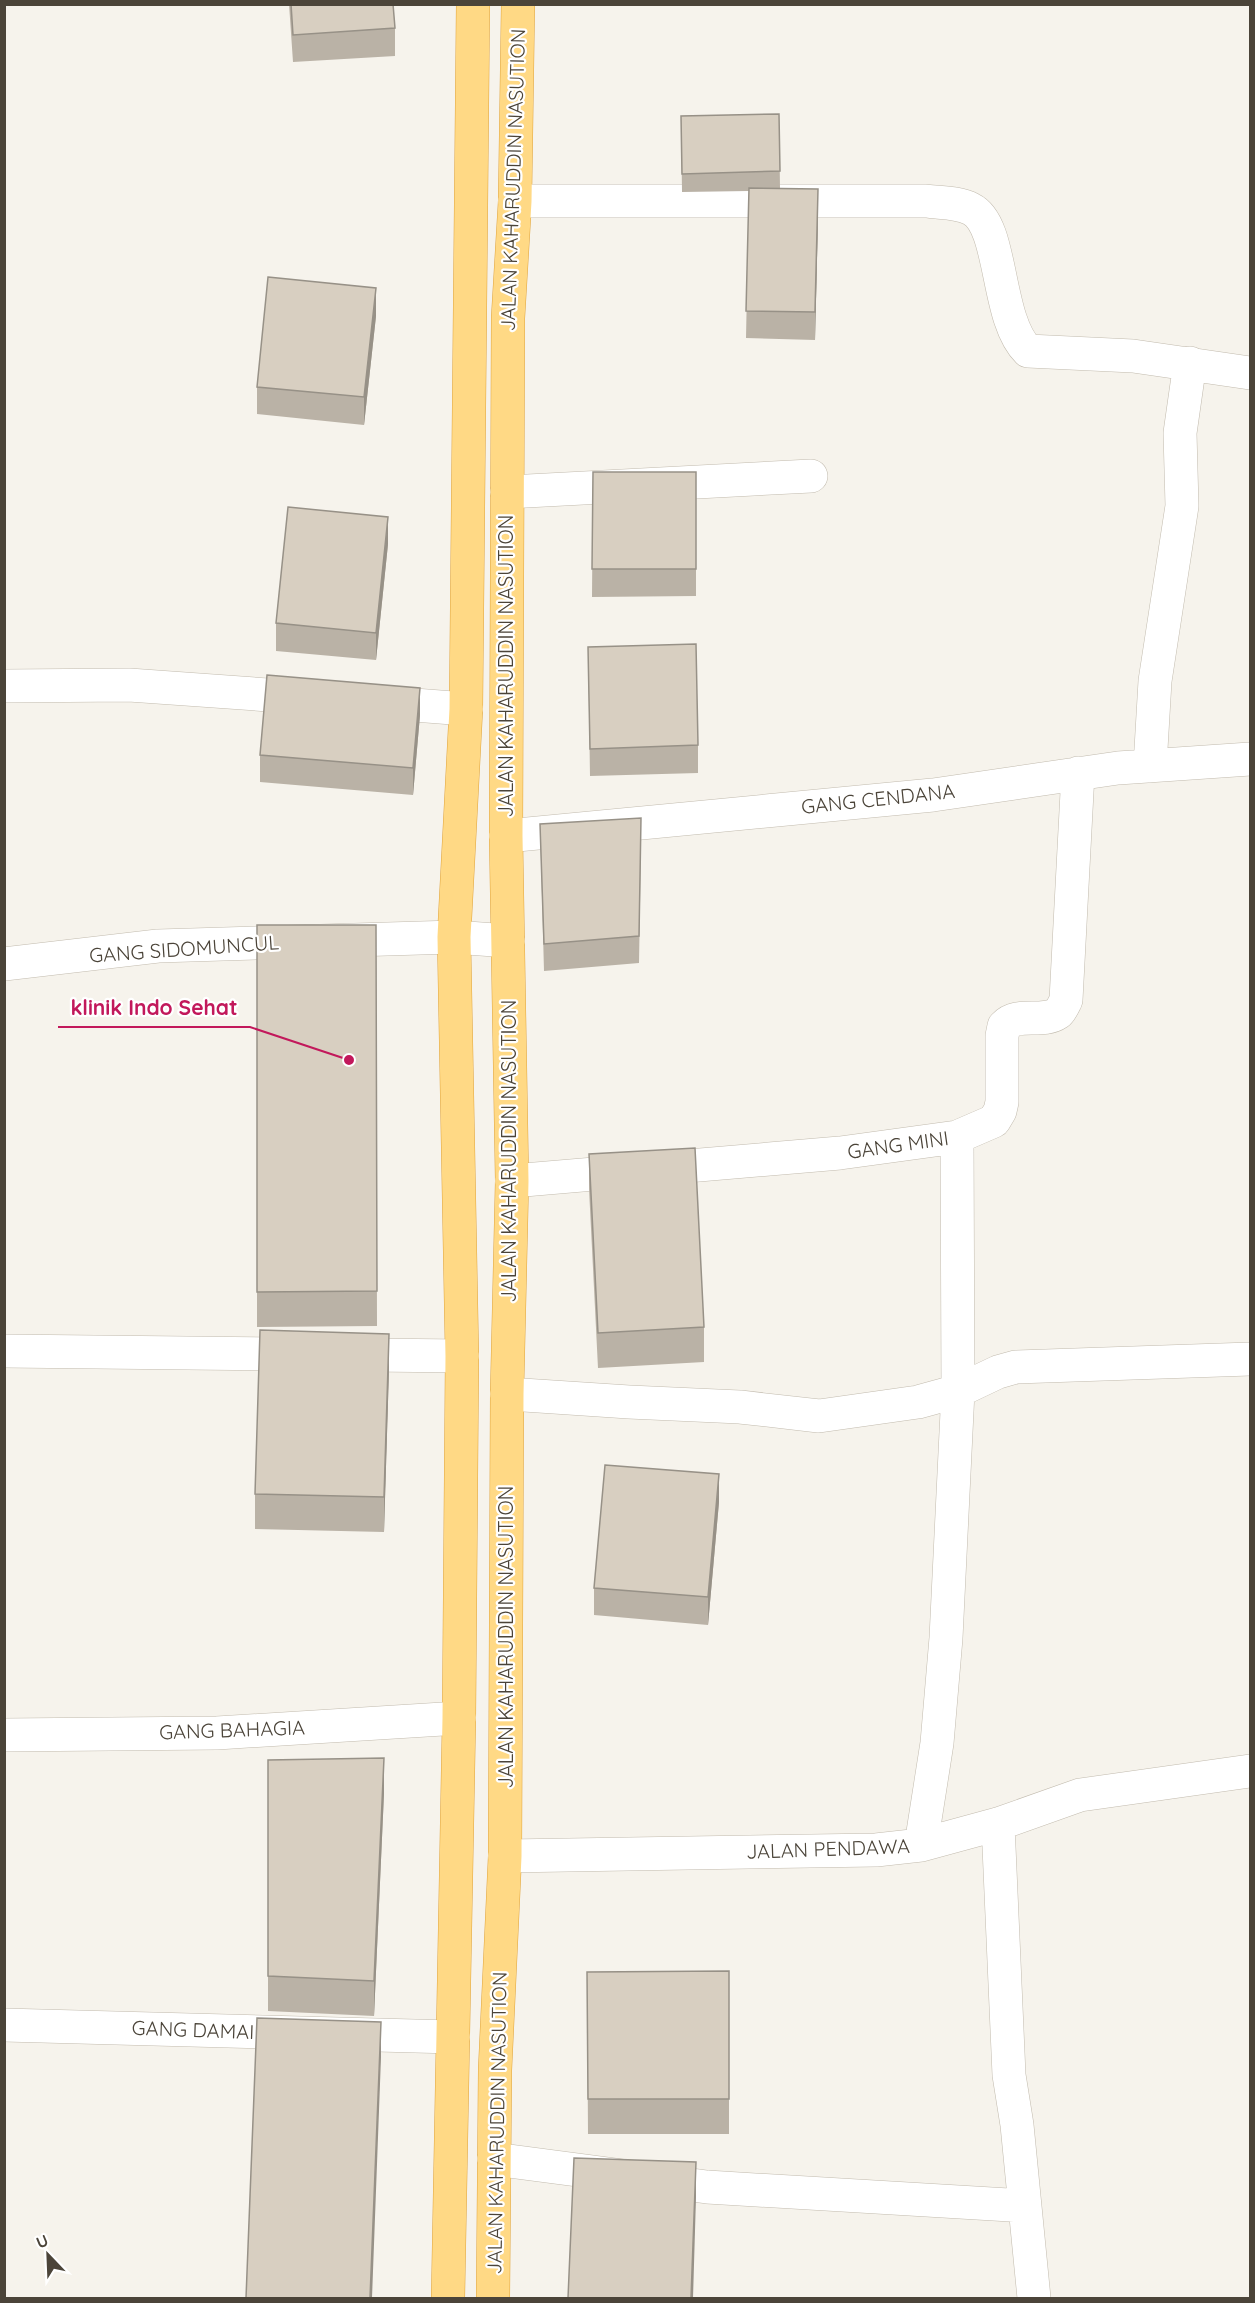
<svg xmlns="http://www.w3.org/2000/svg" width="1255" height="2303" font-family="Quicksand,sans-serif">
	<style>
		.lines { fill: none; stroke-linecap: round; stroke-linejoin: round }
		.minor-casing { stroke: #c2bbae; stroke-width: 34 }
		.trunk-casing { stroke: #e0a43c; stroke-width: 34 }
		.minor { stroke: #fff; stroke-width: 33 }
		.trunk { stroke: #ffd985; stroke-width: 33 }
		.wall { fill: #bab2a6 }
		.shaded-wall { fill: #979187 }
		.building { fill: #d8cfc1; stroke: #979187; stroke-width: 1.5 }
		.labels { text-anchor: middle; stroke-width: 4.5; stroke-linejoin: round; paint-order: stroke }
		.street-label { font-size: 20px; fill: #4b4439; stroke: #fff }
		.leader { fill: none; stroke: #c2185b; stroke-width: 2 }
		.callout-dot { fill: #c2185b; stroke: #fff; stroke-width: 2 }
		.callout-label { font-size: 21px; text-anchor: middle; font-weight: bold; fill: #c2185b; stroke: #fff; stroke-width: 4.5; stroke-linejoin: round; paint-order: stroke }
	</style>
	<rect width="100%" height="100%" fill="#f6f3ec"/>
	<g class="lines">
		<g class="minor-casing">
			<path id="minor" d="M515,201H926C940,203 958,202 971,209C1004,225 995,319 1028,351L1133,356L1250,373
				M507,492L811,476
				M4,686L129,685L311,698
				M375,702L466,709
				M1150,766L1155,681L1182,506L1180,433L1190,363
				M506,836L933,795L1118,768L1250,759
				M4,964L158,946L454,937L508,941
				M512,1181L840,1153L957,1137L994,1121L1000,1111L1002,1102V1036L1004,1026C1018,1011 1042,1024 1058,1013C1061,1011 1064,1004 1066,1000L1078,773
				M4,1351L462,1356
				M507,1394L629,1402L740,1407L819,1416L918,1402L958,1391L998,1372L1016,1367L1250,1359
				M4,1735L217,1733L459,1718
				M998,1824L1009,2075L1017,2125L1034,2298
				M921,1845L937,1743L946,1638L958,1391L957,1137
				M505,1856L876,1850L921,1845L998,1824L1080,1795L1250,1771
				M4,2025L453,2037
				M494,2159L707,2187L1025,2206"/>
		</g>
		<g class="trunk-casing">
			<path id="trunk" d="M448,2298L459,1718L462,1356L454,937L466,709L473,4
				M493,2298L495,2070L505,1856L507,1394L512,1181L506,836L508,318L515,201L518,4"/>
		</g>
		<use href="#minor" class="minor"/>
		<use href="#trunk" class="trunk"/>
	</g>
	<path class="wall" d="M289,4H393L395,28V56L293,62Z
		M779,114L780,189L818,217L815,340L746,338L749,191L682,192L681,116Z
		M376,316L364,425L257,414V387Z
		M593,472H696V596L592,597Z
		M388,544L376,660L276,651V623Z
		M588,647L698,745V773L590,776Z
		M420,715L413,795L260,782V755Z
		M540,824L641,845L639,963L544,971Z
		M257,925H376L377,1326L257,1327Z
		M589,1154L704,1327V1362L598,1368L589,1189Z
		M389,1369L384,1532L255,1529V1494Z
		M719,1502L708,1625L594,1615V1588Z
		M268,1760L384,1793L374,2016L268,2011Z
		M729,1971V2134H588L587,1972Z"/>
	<path class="shaded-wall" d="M818,189V217L815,340V312Z
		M376,288V316L364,425V397Z
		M388,517V544L376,660V633Z
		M420,688V715L413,795V768Z
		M389,1334V1369L384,1532V1497Z
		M719,1474V1502L708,1625V1597Z
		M384,1758V1793L374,2016V1981Z
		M381,2022V2057L372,2298H370Z
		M696,2162V2197L693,2298H691Z"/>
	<path class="building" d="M291,4H393L395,28L293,35Z
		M779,114L780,171L682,174L681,116Z
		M749,188L818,189L815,312L746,311Z
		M268,277L376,288L364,397L257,387Z
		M593,472H696V569H592Z
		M288,507L388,517L376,633L276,623Z
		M696,644L698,745L590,749L588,647Z
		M267,675L420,688L413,768L260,755Z
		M641,818L639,936L544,944L540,824Z
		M257,925H376L377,1291L257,1292Z
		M695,1148L704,1327L598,1333L589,1154Z
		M260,1330L389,1334L384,1497L255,1494Z
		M605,1465L719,1474L708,1597L594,1588Z
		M384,1758L374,1981L268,1976V1760Z
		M729,1971V2099H588L587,1972Z
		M257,2018L381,2022L370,2298H246Z
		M574,2158L696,2162L691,2298H568Z"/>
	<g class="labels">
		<g class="street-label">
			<text transform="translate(513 180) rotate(-88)" y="7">JALAN KAHARUDDIN NASUTION</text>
			<text transform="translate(506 666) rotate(-90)" y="7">JALAN KAHARUDDIN NASUTION</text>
			<text transform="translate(878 799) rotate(-6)" y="7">GANG CENDANA</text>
			<text transform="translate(184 949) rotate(-4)" y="7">GANG SIDOMUNCUL</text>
			<text transform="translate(898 1145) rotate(-8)" y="7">GANG MINI</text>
			<text transform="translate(509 1151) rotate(-90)" y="7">JALAN KAHARUDDIN NASUTION</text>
			<text transform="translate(506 1637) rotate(-90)" y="7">JALAN KAHARUDDIN NASUTION</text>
			<text transform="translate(232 1730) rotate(-2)" y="7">GANG BAHAGIA</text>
			<text transform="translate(828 1849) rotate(-2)" y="7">JALAN PENDAWA</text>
			<text transform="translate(193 2030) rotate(2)" y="7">GANG DAMAI</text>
			<text transform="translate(497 2123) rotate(-89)" y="7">JALAN KAHARUDDIN NASUTION</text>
		</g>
	</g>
	<path class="leader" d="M349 1060L250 1027H58"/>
	<circle class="callout-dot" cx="349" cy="1060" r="6"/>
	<g class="callout-label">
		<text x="154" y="1015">klinik Indo Sehat</text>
	</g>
	<rect width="1255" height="2303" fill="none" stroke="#4b4439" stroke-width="12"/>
	<g transform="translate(48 2255) rotate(337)" stroke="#ffffff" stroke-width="4.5" paint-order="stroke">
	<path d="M0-4.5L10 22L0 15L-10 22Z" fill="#4b4439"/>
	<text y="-9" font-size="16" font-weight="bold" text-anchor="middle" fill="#4b4439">U</text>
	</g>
</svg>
